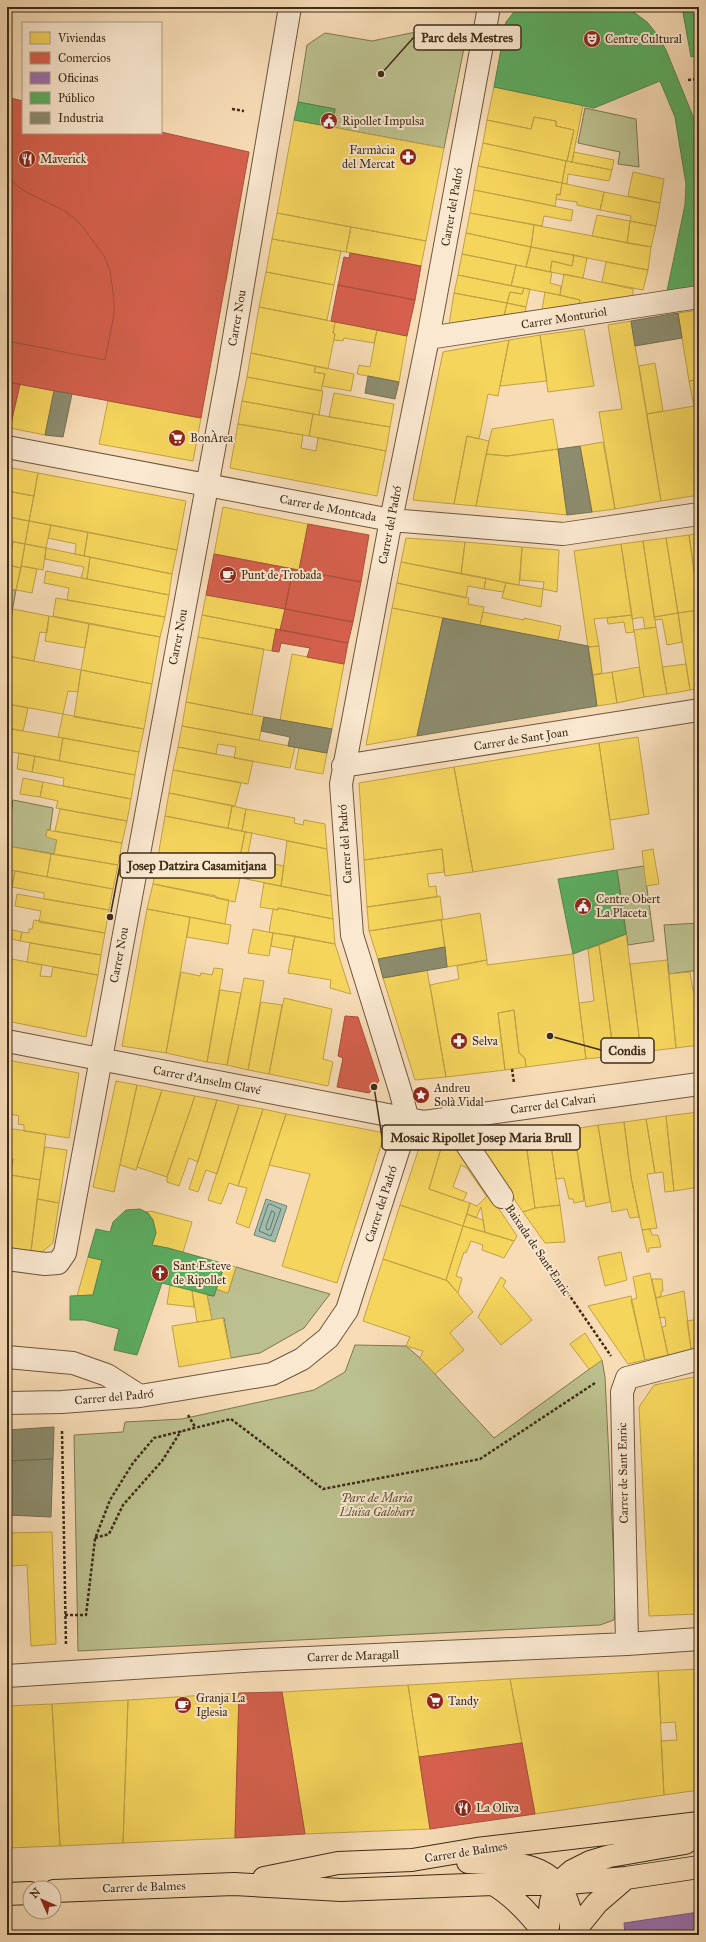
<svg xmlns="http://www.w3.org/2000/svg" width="706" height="1942" font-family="'IM FELL Great Primer',serif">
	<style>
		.green { fill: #bcc08e; stroke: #7d7652 }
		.water { fill: #9dbcae; stroke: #778272 }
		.homes { fill: #f6d55c; stroke: #bfa247 }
		.shops { fill: #d6604d; stroke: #a8503d }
		.offices { fill: #9970ab; stroke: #7e5b7f }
		.public { fill: #5aae61; stroke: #52874b }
		.industry { fill: #8c8c6e; stroke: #756f54 }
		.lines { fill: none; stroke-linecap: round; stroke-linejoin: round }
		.shore { stroke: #6e7462; stroke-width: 1 }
		.minor-casing { stroke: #6c573f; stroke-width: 24 }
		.major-casing { stroke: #3e2b17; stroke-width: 24 }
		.path { stroke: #3e2b17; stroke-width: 2.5; stroke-dasharray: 3 2; stroke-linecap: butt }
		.minor { stroke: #fae8d0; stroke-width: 22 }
		.major { stroke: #f7dcb6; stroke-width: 22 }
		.labels { text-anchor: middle; stroke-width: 4; stroke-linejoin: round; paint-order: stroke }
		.poi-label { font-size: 12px; fill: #3e2b17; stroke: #fae8d0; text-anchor: start }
		.street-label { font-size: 12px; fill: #3e2b17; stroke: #fae8d0 }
		.park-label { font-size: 12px; font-style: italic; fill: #5e5035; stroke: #fae8d0 }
		.leader { fill: none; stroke: #3e2b17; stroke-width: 1.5 }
		.callout-dot { fill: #3e2b17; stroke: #fae8d0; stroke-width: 1.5 }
		.callout { fill: #fae8d0; stroke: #3e2b17; stroke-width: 1.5 }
		.callout-label { font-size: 13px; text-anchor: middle; font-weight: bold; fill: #3e2b17 }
	</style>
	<rect width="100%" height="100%" fill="#f7dcb6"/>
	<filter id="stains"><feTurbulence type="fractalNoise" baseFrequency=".005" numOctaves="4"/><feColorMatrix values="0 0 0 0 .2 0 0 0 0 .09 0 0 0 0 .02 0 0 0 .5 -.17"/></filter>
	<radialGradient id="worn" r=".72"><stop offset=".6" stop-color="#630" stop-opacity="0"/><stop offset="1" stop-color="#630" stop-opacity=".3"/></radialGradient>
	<path class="green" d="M445,26L465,43L444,148L332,127L335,109L298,102L307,45L325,33L372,41Z
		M585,108L636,119L639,167L618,164L620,152L578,143Z
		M7,589L16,590L9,629H7Z
		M13,800L53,808L50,830H47L46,836L57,840L54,854L7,846V822L10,823Z
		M644,866L654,941L628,945L617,870Z
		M699,923V970L669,974L664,925Z
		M236,1267L330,1294L304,1328L260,1353L231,1358L224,1318L212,1320L207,1295L214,1296L216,1289L228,1293Z
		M355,1345L406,1346L420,1358L494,1438L602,1360L605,1377L616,1603L614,1620L600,1625L78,1651L74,1435L123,1432L125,1422L182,1419L314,1390L345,1372Z"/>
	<path class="water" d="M266,1199L287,1206L275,1242L254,1235Z"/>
	<path class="homes" d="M7,7H11L7,25Z
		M494,87L583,105L572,162L567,161L574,130L556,126V121L534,117L531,129L487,120Z
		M534,117L556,121V126L574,130L567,161L483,143L487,120L531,129Z
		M294,120L444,148L426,241L277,213Z
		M483,143L566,161L562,183L478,166Z
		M574,152L614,160L612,170L572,162Z
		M566,161L612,170L609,181L568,174L567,184L562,183Z
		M478,166L562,183L560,195L557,194L555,206L474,190Z
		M633,172L664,179L660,203L628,196Z
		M562,183L604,192L600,210L577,205V202L556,199L557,194L560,195Z
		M474,190L573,210L571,221L544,216L542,226L470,213Z
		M604,192L660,203L656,226L630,221L631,216L600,210Z
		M277,213L351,227L346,252L272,239Z
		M470,213L534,225L531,247L466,233Z
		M597,215L630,221L627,243L592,236Z
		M630,221L656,226L651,247L627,243Z
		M534,225L651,247L648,270L531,247Z
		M351,227L426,241L421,266L346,252Z
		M221,231L234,233L226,282L213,279Z
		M466,233L531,247L526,267L462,254Z
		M272,239L341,251L334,285L266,272Z
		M531,247L574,255L572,266L552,261L550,272L526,267Z
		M462,254L516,265L511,286L458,275Z
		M574,255L587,258L583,278L550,272L552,261L572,266Z
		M606,262L648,270L643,290L602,282Z
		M516,265L552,272L550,283L561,286L560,295L511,286Z
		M266,272L334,285L327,320L259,307Z
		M564,274L633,289V297L579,305L580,300L560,295Z
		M458,275L524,288L522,294L510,292L507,303L454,293Z
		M524,288L530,289L526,307L507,303L510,292L522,294Z
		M545,292L580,300L579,305L542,310Z
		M454,293L507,303L504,316L449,325Z
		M507,303L526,307L525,313L504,316Z
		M259,307L335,322L333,333L335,334L328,369L251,353Z
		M699,310V380L689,381L678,313Z
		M631,321L661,501L615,509L599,412L622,409L608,325Z
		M335,322L377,330L374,343L344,338L343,341L334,340L335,334L333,333Z
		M584,329L594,386L548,392L540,335Z
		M377,330L407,336L399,382L357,374L359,365L370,367Z
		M540,335L547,381L500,386L509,340Z
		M509,340L498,396L488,394L479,439L467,436L454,504L413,500L443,352Z
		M251,353L316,366L314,372L325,374L321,391L247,377Z
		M655,363L663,411L647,414L639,366Z
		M316,366L354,374L351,391L322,386L325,374L314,372Z
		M247,377L323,391L319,415L242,401Z
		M699,380V422H697L689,381Z
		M20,384L54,391L45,435L10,428Z
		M334,393L394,404L390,427L329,417Z
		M108,401L201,418L193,461L99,444Z
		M242,401L313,414L309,436L238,424Z
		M694,406L699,436V495L661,501L647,414Z
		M313,414L390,427L386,451L309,436Z
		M553,419L558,449L507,456L486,454L492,429Z
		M697,422H699V436Z
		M238,424L303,435L301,448L316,451L318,438L386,451L377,496L230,468Z
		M467,436L489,441L476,506L454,504Z
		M603,442L615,509L592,512L580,446Z
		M558,449L567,515L476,506L486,454L507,456Z
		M7,467L38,473L34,496L7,491Z
		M38,473L186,501L177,550L29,521Z
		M7,491L34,496L29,521L7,517L9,507H7Z
		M223,507L308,524L299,570L214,554Z
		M7,517H10L7,531Z
		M10,517L29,521L25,544L7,540Z
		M29,521L51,525L46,548L25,544Z
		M51,525L88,532L84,556L75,554L76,544L48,538Z
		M88,532L177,550L172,574L84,556Z
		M699,533V602L689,535Z
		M689,535L699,610L678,613L666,538Z
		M406,538L465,542L461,574L401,562Z
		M666,538L678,613L654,617L643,541Z
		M643,541L656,627L645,629L643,617L632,619L621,544Z
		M13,542L25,544L21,568L9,565Z
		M465,542L522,547L519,585L461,574Z
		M25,544L46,548L43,570L21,566Z
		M621,544L632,615L594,619L599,646L588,647L574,551Z
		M522,547L559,550L557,592L543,589L544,582L520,580Z
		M46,548L90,557L87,579L81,578L84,567L45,559Z
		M90,557L172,574L169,595L87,579Z
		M401,562L486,578L484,589L468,586L466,598L397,583Z
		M7,565L21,568L16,590L7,589Z
		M21,566L37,569L32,593L16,590Z
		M46,571L169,595L165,617L67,600L69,588L44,583Z
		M486,578L506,583L503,592L484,589Z
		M397,583L469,598L468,604L484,607L480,625L392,608Z
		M506,583L543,589L541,607L502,598Z
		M206,595L285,609L280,630L202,615Z
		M56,598L165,617L160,637L53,616Z
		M392,608L443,618L417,736L366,745Z
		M13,609L49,616L47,633L40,632L34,661L7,656V641Z
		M699,610V688L690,690L678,613Z
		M483,612L524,620V618L561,626L558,641L480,625Z
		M678,613L682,642L667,645L662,619L655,620L654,617Z
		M202,615L276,629L272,651L198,637Z
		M632,615L634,632L626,633L624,622L608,624L607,618Z
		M49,616L89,624L85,648L45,641Z
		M89,624L160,637L152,684L81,670Z
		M656,627L667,694L644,697L634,630Z
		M198,637L264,649L252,715L186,702Z
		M599,646L602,673L593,675L588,647Z
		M292,654L344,664L332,729L280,720Z
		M7,656L81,670L78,692L68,691L63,714L7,704Z
		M686,664L690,690L667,694L662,667Z
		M639,667L644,697L617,703L612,672Z
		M81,670L152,684L144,729L74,717Z
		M612,672L617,703L597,706L593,675Z
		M186,702L264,717L259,740L182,726Z
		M7,704L28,708L23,731L7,728Z
		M63,714L144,729L139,752L58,737Z
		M182,726L295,747L290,768L234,758L236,747L218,744L216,754L178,747Z
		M7,728L63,738L59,761L7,751Z
		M638,737L649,814L610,820L599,743Z
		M63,738L139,752L135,775L59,761Z
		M599,743L614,849L473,872L454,767Z
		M178,747L253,761L248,784L173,770Z
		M299,748L327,753L323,774L295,769Z
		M7,751L11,752L7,773Z
		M19,753L35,756L32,772L17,769Z
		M35,756L135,775L131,799L63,786L64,778L32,772Z
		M454,767L473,872L445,876L442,849L364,860L359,783Z
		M173,770L241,783L235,806L169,793Z
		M23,778L43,782L40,797L20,794Z
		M43,782L131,799L127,821L56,808L58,801L40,797Z
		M169,793L232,806L228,828L165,816Z
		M232,806L246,809L242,831L228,828Z
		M60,809L127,821L122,843L55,831Z
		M246,809L295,818L294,823L303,825L304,820L325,824L327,849L242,831Z
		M165,816L245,832L236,877L157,862Z
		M47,830L122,843L118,865L54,854L57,840L46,837Z
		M245,832L252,833L247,859L284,866L281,886L236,877Z
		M287,841L327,849L331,896L281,886Z
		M7,846L51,854L47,877L7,869Z
		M442,849L444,872L427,874L429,887L436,886L437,897L367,907L364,860Z
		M653,849L659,884L646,886L642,851Z
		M51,854L118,865L113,889L47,877Z
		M157,862L240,878L235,902L216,898V896L153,884Z
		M7,869L15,871L12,887L7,886Z
		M15,871L113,889L109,910L44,899V893L12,887Z
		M264,883L331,896L333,919L278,908V910L260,907Z
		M153,884L229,900L225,924L147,909Z
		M17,894L109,910L105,933L39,922L41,911L15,906Z
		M440,896L443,919L369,931L367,907Z
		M278,908L333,919L335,944L269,932L273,909L278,910Z
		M147,909L190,917L166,1053L122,1046Z
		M480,913L487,960L447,967L441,920Z
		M7,916L11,917L8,929L22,932L20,941L7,938Z
		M190,917L231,925L228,944L187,937Z
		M34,920L105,933L101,955L20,941L22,932L29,933V929H32Z
		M441,920L445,947L378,959L369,931Z
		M253,929L273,933L269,956L248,953Z
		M273,933L295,936L292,950L271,946Z
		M626,934L641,1052L614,1056L599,945Z
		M295,936L335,944L351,994L330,988L331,980L288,973Z
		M30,943L101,955L98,975L27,962Z
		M599,945L614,1056L586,1059L579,1003L594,1001L588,949Z
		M573,954L586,1059L526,1067L525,1058L519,1053L514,1010L498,1013L505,1070L446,1077L430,985L459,979L457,966L487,960V965Z
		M7,958L42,965L40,976L51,977L53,967L98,975L86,1037L7,1021Z
		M667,960L676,1048L641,1052L630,964Z
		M214,968L223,969L207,1062L166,1053L181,972L200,976L201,973L212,975Z
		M427,970L446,1077L415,1080L383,978Z
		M690,972L693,991L699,990V1045L676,1048L669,974Z
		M244,978L264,981L248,1070L227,1065Z
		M220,990L241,993L227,1065L207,1062Z
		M284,998L332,1009L323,1059L333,1062L328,1086L269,1074Z
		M261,1002L282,1005L269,1074L248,1070Z
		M514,1010L519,1053L525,1058L526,1067L505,1070L498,1013Z
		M7,1060L79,1073L69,1138L24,1131V1125L18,1124L19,1116L7,1113Z
		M116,1081L137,1085L114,1192L93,1187Z
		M137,1085L162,1090L136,1170L120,1165Z
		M162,1090L195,1096L167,1177L137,1167Z
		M195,1096L217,1100L198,1162L189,1158L179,1186L167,1182V1177Z
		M217,1100L239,1105L217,1174L206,1170L198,1192L189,1189Z
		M239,1105L263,1109L238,1186L229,1183L221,1204L208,1200Z
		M263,1109L286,1114L249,1228L236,1223L247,1188L238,1186Z
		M699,1112V1187L674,1191L666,1116Z
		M286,1114L385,1133L337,1283L282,1266L310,1174L269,1165Z
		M666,1116L674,1191L665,1192L663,1172L655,1173L646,1119Z
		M646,1119L655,1173L647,1174L657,1228L642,1230L631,1177L624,1122Z
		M624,1122L631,1177L639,1217L630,1218L627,1209L612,1212L598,1125Z
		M598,1125L610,1202L586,1207L574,1129Z
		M7,1128L46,1134L40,1180L11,1175L13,1159H7Z
		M574,1129L584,1201L574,1203L573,1199H569L564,1178L556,1179L549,1132Z
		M549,1132L560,1205L535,1208L525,1136Z
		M525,1136L535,1208L523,1212L478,1146L480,1142Z
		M454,1144L489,1194L487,1197L467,1168L461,1165L453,1187L467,1193L463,1201L429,1189L442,1145Z
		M442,1145L429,1189L470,1203L463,1226L400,1205L419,1148Z
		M45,1147L67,1150L59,1203L37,1199Z
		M7,1159H13L11,1175L40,1180L31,1251L7,1247Z
		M489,1194L517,1236L514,1241L485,1232L481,1207L476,1218L467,1214L470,1203L477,1206Z
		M37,1199L59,1203L53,1243L42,1252L31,1251Z
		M400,1205L463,1226L446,1280L383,1259Z
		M560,1205L565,1242L545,1243L523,1212L535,1208Z
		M151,1211L192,1222L183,1252L152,1245L156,1233L153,1220L146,1212Z
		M467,1214L483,1220L485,1232L463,1226Z
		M463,1226L514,1241L504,1258L482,1250L483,1245L471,1241L466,1253L464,1252L456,1276L462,1278L458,1293L446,1280Z
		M650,1229L652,1235H658L661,1247L649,1248V1252H647L642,1230Z
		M621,1252L627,1280L605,1286L598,1257Z
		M88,1257L102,1260L93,1295L77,1296Z
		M383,1259L448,1281L473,1312L450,1333L464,1350L435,1374L420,1358L423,1351L406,1346L410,1337L363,1321Z
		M225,1264L236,1267L228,1293L216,1289Z
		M650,1273L668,1355L645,1360L631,1300L637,1298L633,1277Z
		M501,1277L506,1281L503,1286L532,1320L501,1345L478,1317Z
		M652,1279H662L663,1291L661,1292V1296L656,1298Z
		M170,1285L192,1290L194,1307L167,1304Z
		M192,1290L207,1295L212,1320L197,1322Z
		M684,1291L691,1349L668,1355L662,1327L666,1326L665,1317L660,1318L656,1298Z
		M631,1296L645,1360L628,1364L588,1306Z
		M223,1318L231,1358L179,1367L172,1326Z
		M699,1319V1347L691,1349L687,1321Z
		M585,1333L602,1360L589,1369L570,1344Z
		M699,1376V1614L649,1616L639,1407L654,1385Z
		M52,1532L56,1644L31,1646L27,1565L10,1566L8,1533Z
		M7,1533L10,1566H7Z
		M699,1669V1790L664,1795L661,1741L677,1740L675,1722L661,1723L658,1671Z
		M658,1671L664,1795L535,1814L510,1679Z
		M510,1679L522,1743L419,1757L408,1685Z
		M408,1685L430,1829L305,1834L282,1692Z
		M239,1693L235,1838L123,1843L128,1700Z
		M128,1700L123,1843L60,1846L52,1704Z
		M52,1704L60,1846L7,1848V1706Z"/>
	<path class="shops" d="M7,97L23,101V133L161,132L249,152L201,418L7,382Z
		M7,173L15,184L26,192L65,211L75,219L83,227L104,256L110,270L114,301V314L105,360L7,341Z
		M350,253L421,266L415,300L338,285L344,257L349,258Z
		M338,285L415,300L407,336L331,321Z
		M7,382L20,384L10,428H7Z
		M308,524L369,535L361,582L299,570Z
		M214,554L293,569L285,609L206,595Z
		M293,569L361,582L353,622L285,609Z
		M285,609L353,622L348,643L280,630Z
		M276,629L348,643L344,664L307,657L310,648L281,643L279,652L272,651Z
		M345,1016L358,1017L379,1081L369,1093L337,1087L343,1058L338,1056Z
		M282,1692L305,1834L235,1838L239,1693Z
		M522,1743L535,1814L430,1829L419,1757Z"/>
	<path class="offices" d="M699,1912V1935H625L624,1923Z"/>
	<path class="public" d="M518,7H627L647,22L656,33L666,50L699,131V286L667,291L685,205L686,184L675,117L660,81L594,108L494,87L506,22Z
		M682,7H699V55L691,57Z
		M298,102L335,109L332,127L294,120Z
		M617,870L626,934L573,954L558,879Z
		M140,1209L148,1213L153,1220L156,1233L152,1245L168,1248L225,1264L214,1296L162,1283L137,1355L114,1350L119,1329L85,1320H70V1296L93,1295L102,1260L88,1257L96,1229L110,1232L113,1222L126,1210Z"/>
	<path class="industry" d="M678,313L682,338L635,346L631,321Z
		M368,376L399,382L395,399L365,393Z
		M54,391L72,394L63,437L45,435Z
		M580,446L592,512L567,515L558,449Z
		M443,618L588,646L597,706L417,736Z
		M264,717L332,729L327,753L288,746L290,737L261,731Z
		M445,947L447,967L383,978L378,959Z
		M54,1427L53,1459L7,1461V1430Z
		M53,1459L51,1517L8,1515L7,1461Z"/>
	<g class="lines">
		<path class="shore" d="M270,1204L281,1209L271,1236L259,1231L268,1205Z
			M272,1211L275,1213L270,1229L267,1230L266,1227Z"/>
		<g class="minor-casing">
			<path id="minor" d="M428,338L699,297
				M7,447L391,520L563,534L699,514
				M343,766L699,710
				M7,1041L424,1122L699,1084
				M458,1117L463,1139L502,1197
				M7,1259L45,1264L58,1263L65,1253L228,373L290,7
				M7,1357L73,1363L107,1375L140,1396
				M7,1403L62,1402L140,1396L272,1374L302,1359L328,1338L347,1310L408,1120L400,1090L352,935L341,784L391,520L428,338L489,7
				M627,1644L622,1392L627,1378L699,1359
				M7,1676L261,1660L627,1644L699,1639"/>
		</g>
		<g class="major-casing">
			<path id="major" d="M468,1862C509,1863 555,1859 569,1907C571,1916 571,1926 571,1935
				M264,1878L338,1863L412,1860L477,1849L699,1823
				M493,1884C515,1897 531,1915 546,1935
				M54,1891L234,1884L341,1890L493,1884H557L626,1878L699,1867
				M7,1894L30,1893
				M547,1935L551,1902L557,1884L572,1871L590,1862L610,1856L685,1843L699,1834
				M571,1935L597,1903L626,1878"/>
		</g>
		<path class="path" d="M688,80L699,79
			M232,109L244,111
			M512,1069L514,1083
			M517,1219L611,1356
			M188,1415L195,1427
			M62,1431L66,1646
			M95,1538L109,1534L123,1505L162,1461L181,1431
			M65,1615H86L95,1539L110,1500L133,1463L154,1438L231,1419L323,1489L480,1459L595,1383"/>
		<use href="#minor" class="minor"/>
		<use href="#major" class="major"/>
	</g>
	<defs>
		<g id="theatre-disc" transform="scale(0.9)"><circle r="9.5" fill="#8f2418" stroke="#fae8d0"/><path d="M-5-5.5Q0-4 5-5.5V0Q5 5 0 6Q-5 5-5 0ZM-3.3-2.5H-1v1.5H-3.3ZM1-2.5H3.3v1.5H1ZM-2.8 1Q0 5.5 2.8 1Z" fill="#fff"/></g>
		<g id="civic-disc" transform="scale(0.9)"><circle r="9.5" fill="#8f2418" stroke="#fae8d0"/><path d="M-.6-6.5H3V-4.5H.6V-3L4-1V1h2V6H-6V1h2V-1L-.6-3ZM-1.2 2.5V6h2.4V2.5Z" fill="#fff"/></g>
		<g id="pharmacy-disc" transform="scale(0.9)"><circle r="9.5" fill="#8f2418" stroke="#fae8d0"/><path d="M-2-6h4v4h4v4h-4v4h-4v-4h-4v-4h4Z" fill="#fff"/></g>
		<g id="restaurant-disc" transform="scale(0.9)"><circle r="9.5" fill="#8f2418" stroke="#fae8d0"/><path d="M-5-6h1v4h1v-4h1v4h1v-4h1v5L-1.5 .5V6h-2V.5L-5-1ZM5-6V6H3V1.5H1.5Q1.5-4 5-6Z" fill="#fff"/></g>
		<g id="supermarket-disc" transform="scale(0.9)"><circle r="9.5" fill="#8f2418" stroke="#fae8d0"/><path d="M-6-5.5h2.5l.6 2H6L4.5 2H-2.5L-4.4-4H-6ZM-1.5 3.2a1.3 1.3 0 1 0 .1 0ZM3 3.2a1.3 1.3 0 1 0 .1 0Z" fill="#fff"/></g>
		<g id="cafe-disc" transform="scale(0.9)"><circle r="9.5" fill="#8f2418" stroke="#fae8d0"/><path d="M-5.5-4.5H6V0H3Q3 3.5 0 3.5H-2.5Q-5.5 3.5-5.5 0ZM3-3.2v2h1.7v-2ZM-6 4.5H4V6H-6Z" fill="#fff"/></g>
		<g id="sight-disc" transform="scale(0.9)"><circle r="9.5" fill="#8f2418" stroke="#fae8d0"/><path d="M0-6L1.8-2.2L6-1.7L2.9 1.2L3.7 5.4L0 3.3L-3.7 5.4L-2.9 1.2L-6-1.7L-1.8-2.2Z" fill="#fff"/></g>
		<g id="church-disc" transform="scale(0.9)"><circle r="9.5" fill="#8f2418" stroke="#fae8d0"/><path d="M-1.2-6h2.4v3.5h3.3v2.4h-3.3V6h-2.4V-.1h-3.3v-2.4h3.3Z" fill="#fff"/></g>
	</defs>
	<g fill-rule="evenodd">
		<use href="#theatre-disc" x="592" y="39"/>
		<use href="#civic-disc" x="329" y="121"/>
		<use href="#pharmacy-disc" x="408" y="157"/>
		<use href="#restaurant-disc" x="27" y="159"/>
		<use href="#supermarket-disc" x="177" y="438"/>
		<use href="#cafe-disc" x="228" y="575"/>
		<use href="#civic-disc" x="583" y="906"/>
		<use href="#pharmacy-disc" x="459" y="1041"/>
		<use href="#sight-disc" x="421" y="1095"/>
		<use href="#church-disc" x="160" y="1273"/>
		<use href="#supermarket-disc" x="435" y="1701"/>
		<use href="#cafe-disc" x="183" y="1705"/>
		<use href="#restaurant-disc" x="463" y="1808"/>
	</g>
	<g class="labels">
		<g class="poi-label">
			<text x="605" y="43">Centre Cultural</text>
			<text x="342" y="125">Ripollet Impulsa</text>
			<text x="395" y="154" text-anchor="end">Farmàcia<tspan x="395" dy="14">del Mercat</tspan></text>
			<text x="40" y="163">Maverick</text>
			<text x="190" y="442">BonÀrea</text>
			<text x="241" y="579">Punt de Trobada</text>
			<text x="596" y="903">Centre Obert<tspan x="596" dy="14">La Placeta</tspan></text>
			<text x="472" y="1045">Selva</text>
			<text x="434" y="1092">Andreu<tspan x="434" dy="14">Solà Vidal</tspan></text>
			<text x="173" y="1270">Sant Esteve<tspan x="173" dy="14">de Ripollet</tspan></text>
			<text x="196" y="1702">Granja La<tspan x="196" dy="14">Iglesia</tspan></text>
			<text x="448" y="1705">Tandy</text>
			<text x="476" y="1812">La Oliva</text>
		</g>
		<g class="street-label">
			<text transform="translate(452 207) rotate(-80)" y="4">Carrer del Padró</text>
			<text transform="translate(237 318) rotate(-80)" y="4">Carrer Nou</text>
			<text transform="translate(564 318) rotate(-9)" y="4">Carrer Monturiol</text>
			<text transform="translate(328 508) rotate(11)" y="4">Carrer de Montcada</text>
			<text transform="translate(390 525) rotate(-79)" y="4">Carrer del Padró</text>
			<text transform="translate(178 637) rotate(-79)" y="4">Carrer Nou</text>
			<text transform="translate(521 739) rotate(-9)" y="4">Carrer de Sant Joan</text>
			<text transform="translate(345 844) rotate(-94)" y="4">Carrer del Padró</text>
			<text transform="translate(119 955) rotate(-79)" y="4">Carrer Nou</text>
			<text transform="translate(207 1080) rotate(11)" y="4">Carrer d'Anselm Clavé</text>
			<text transform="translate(553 1104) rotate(-8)" y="4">Carrer del Calvari</text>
			<text transform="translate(381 1204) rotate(-72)" y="4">Carrer del Padró</text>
			<text transform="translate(538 1250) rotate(56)" y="4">Baixada de Sant Enric</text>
			<text transform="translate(114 1397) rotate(-5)" y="4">Carrer del Padró</text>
			<text transform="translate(623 1473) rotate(-91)" y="4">Carrer de Sant Enric</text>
			<text transform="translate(353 1656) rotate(-2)" y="4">Carrer de Maragall</text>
			<text transform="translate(466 1852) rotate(-9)" y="4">Carrer de Balmes</text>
			<text transform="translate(144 1887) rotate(-2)" y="4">Carrer de Balmes</text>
		</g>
		<g class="park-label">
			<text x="377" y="1502">Parc de Maria<tspan x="377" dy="14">Lluïsa Galobart</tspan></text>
		</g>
	</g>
	<path class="leader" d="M381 74L414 37M110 917L120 865M550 1036L601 1050M374 1087L382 1137"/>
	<g class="callout-dot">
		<circle cx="381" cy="74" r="4"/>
		<circle cx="110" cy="917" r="4"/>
		<circle cx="550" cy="1036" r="4"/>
		<circle cx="374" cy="1087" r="4"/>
	</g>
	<g class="callout">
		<rect x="414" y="25" width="107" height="25" rx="4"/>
		<rect x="120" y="853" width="155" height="25" rx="4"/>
		<rect x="601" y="1038" width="53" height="25" rx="4"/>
		<rect x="382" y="1125" width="198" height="25" rx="4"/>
	</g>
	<g class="callout-label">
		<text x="467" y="42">Parc dels Mestres</text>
		<text x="197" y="870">Josep Datzira Casamitjana</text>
		<text x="627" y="1055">Condis</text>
		<text x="481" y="1142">Mosaic Ripollet Josep Maria Brull</text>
	</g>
	<rect width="706" height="1942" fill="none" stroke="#f7dcb6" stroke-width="24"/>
	<rect x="8" y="8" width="690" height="1926" fill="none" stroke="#3e2b17" stroke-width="2"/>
	<rect x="12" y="12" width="682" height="1918" fill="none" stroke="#3e2b17"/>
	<rect x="22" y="22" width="140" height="112" fill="#fae8d0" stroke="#af9c86"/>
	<rect x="30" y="32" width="20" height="12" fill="#f6d55c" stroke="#af9c86"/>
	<text x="58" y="42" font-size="12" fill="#3e2b17">Viviendas</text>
	<rect x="30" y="52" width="20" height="12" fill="#d6604d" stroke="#af9c86"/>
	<text x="58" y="62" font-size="12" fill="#3e2b17">Comercios</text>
	<rect x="30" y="72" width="20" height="12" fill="#9970ab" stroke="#af9c86"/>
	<text x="58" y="82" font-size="12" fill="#3e2b17">Oficinas</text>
	<rect x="30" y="92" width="20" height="12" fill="#5aae61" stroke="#af9c86"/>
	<text x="58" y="102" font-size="12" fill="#3e2b17">Público</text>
	<rect x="30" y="112" width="20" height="12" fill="#8c8c6e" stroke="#af9c86"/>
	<text x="58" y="122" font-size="12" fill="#3e2b17">Industria</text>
	<g transform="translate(42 1900) rotate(315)"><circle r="19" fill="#fae8d0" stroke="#af9c86"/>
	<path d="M0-3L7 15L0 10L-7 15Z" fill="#8f2418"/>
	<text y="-6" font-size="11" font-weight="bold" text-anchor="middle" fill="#3e2b17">N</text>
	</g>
	<rect width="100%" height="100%" filter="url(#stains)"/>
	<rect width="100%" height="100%" fill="url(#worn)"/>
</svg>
